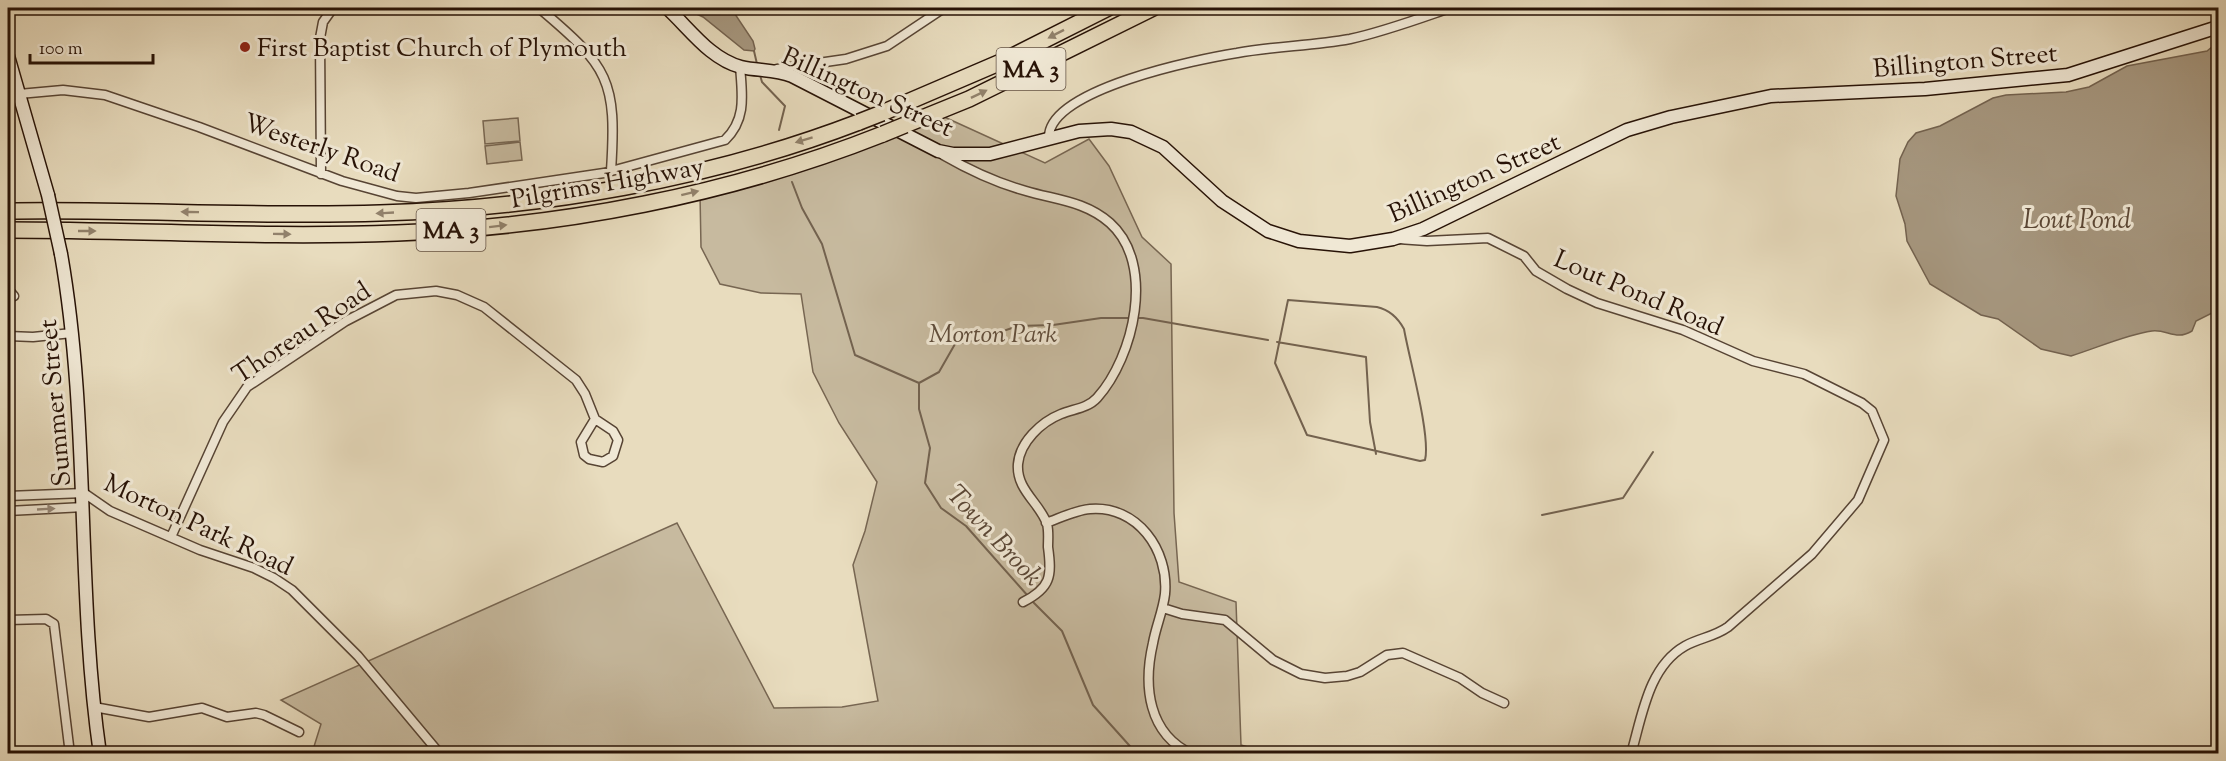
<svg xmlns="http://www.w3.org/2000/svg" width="2226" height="761" font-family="'Sorts Mill Goudy',serif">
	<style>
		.green { fill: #c7ba9f; stroke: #776652; stroke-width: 1.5 }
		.water { fill: #a6977f; stroke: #73624f; stroke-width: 1.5 }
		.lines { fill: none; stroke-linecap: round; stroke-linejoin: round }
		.stream { stroke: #73624f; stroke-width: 2 }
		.street-casing { stroke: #574434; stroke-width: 11 }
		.secondary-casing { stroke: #271206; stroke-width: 15 }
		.highway-casing { stroke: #271206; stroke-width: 18 }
		.street { stroke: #f0e8d5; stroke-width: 8 }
		.secondary { stroke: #f0e8d5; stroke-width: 12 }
		.highway { stroke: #e8dcbe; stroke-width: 15 }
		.secondary-bridge-casing { stroke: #271206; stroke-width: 15; stroke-linecap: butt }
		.highway-bridge-casing { stroke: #271206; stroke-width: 18; stroke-linecap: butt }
		.secondary-bridge { stroke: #f0e8d5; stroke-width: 12 }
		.highway-bridge { stroke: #e8dcbe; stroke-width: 15 }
		.oneway { fill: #91816b }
		.oneway2 { fill: #968878 }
		.poi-dot { fill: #8f2418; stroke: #f0e8d5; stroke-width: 2 }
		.labels { text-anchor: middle; stroke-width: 6; stroke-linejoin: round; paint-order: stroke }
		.shield { fill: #f0e8d5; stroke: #635244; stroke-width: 1.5 }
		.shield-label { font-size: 24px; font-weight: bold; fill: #271206 }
		.poi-label { font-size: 26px; fill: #271206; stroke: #f0e8d5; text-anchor: start }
		.street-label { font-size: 26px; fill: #271206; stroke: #f0e8d5 }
		.park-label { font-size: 26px; font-style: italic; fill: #5f4d3c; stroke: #f0e8d5 }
		.water-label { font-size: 27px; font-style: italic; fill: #5a4736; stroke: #f0e8d5 }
	</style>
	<rect width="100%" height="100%" fill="#e8dcbe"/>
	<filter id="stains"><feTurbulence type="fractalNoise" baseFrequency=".00333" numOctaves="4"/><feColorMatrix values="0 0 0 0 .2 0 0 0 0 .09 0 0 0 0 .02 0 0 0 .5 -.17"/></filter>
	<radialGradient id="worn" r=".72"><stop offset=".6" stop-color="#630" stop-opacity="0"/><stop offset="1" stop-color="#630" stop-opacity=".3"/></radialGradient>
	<path class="green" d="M929,110L1045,163L1089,139L1109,166L1142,237L1171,264L1174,513L1179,582L1236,602L1241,745L1268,753H312L321,724L281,700L677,523L774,708L842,707L878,701L853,565L865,531L877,482L839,423L813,372L801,294L761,293L720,284L701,247L700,194Z
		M518,118L520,141L485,144L483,121Z
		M520,142L522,160L487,164L485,146Z"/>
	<path class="water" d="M684,8H731L753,41L755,49L754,51L744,50L703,17Z
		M2218,42V310L2196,321L2192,331C2176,341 2167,329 2152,331C2125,335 2097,348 2071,356L2041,349L1998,319L1981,315L1930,284L1907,241L1905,224L1896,196L1900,159L1908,142L1916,133L1940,126L1993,98L2006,95L2066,92L2089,87L2127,66L2207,51Z"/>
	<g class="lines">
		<path class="stream" d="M754,51L757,64
			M760,75L762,82L785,106L779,130
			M792,182L802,208L822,244L855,355L919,383V409L930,448L925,483L941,508L966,526L1028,596
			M1288,300L1377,307C1390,310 1398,318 1404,329C1409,358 1431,436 1425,460L1420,461L1307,435L1275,363Z
			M1277,342L1366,357L1370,422L1376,454
			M919,383L939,372L955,344L977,340L1018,326L1053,325L1101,318H1143L1268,340
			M1542,515L1623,498L1653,452
			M1031,600L1062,631L1093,705L1137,754"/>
		<g class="street-casing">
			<path id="street" d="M539,8C609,67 617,80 611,171
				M777,69L846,59L887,46L944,8
				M8,95L63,90L105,95L199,127L342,181L397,196L416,198L469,193L604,173L725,140C747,119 742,94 740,66
				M1049,137C1049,89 1199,59 1237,53C1274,46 1312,46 1350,39C1383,32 1418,19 1450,8
				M943,155C969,170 997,183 1026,191C1056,200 1085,201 1110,223C1156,264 1134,357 1097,398C1088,408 1073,409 1061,414C1041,422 1020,442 1018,464C1016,490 1040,503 1047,524C1049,531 1048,540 1048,547C1052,576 1051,588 1023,602
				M321,174L320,38L323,22L333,8
				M1398,239L1427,241L1488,238L1524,256L1536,271L1567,289L1597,303L1683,330L1753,361L1804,374L1862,403L1872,411L1884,440L1858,500L1812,554L1728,627C1714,637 1699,638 1685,646C1648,667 1642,717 1631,754
				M8,289L14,296
				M8,336L33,337L72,333
				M8,496L84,493L110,511L200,550L254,568L274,578L292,590L358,656L440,754
				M8,511L84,507
				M1046,523C1060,518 1076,510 1090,509C1137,505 1169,550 1165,594C1163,611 1156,626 1153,643C1143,686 1148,734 1192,754
				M171,537L223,422L247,387L346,321L396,295L436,291L457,295L484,307L576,380L585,394L595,419L581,442L584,455L589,459L603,462L613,456L618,440L613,431L595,419
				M1163,608L1182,614L1225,620L1273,660L1301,674L1325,678L1347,676L1360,672L1387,655L1403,653L1460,678L1482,693L1504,703
				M8,620L46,619L54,624L70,754
				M94,707L149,717L202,708L227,717L256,713L264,715L299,732"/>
		</g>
		<g class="secondary-casing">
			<path id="secondary" d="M667,8C689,28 710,59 741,67C758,71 774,69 792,76L938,151L953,154H990L1079,131L1111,129L1131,132L1163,147L1222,201L1268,231L1299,241L1350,246L1393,239L1423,229L1627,130L1671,117L1771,96L1925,89L2068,75L2218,27
				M8,56L48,195
				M61,254C90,420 76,588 100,754"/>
		</g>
		<g class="highway-casing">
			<path id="highway" d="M882,113L1001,62L1108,8
				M905,125L969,99L1153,8
				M8,211C132,209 256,217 380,213C542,208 708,180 859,122
				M8,230C137,230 267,238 397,233C562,227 729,195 883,134"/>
		</g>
		<use href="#street" class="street"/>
		<use href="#secondary" class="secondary"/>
		<use href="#highway" class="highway"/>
		<g class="secondary-bridge-casing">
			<path id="secondary-bridge" d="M48,195L61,254"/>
		</g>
		<g class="highway-bridge-casing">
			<path id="highway-bridge" d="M859,122L882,113
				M883,134L905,125"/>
		</g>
		<use href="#secondary-bridge" class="secondary-bridge"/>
		<use href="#highway-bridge" class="highway-bridge"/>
	</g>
	<defs><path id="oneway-solid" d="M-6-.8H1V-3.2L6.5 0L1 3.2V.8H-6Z" transform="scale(1.5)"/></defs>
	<g class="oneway">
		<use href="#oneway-solid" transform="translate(1056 34) rotate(153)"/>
		<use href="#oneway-solid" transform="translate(979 94) rotate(-26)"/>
		<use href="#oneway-solid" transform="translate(804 140) rotate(163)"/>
		<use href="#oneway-solid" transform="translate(690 193) rotate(-14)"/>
		<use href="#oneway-solid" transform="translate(190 212) rotate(-179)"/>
		<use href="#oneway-solid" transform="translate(385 213) rotate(177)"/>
		<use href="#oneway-solid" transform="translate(498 226) rotate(-7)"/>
		<use href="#oneway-solid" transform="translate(87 231)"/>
		<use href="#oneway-solid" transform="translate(282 234) rotate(1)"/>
	</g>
	<use class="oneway2" href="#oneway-solid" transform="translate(46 509) rotate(-3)"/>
	<circle class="poi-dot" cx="245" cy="47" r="6"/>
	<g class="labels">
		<g class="shield">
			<rect x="996.5" y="48" width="69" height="42" rx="4.5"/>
			<rect x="416.5" y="209" width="69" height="42" rx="4.5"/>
		</g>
		<g class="shield-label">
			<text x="1031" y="77">MA 3</text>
			<text x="451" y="238">MA 3</text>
		</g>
		<g class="poi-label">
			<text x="257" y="56">First Baptist Church of Plymouth</text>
		</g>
		<g class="street-label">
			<text transform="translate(1965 60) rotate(-5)" y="9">Billington Street</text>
			<text transform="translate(868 91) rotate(24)" y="9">Billington Street</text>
			<text transform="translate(322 147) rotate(19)" y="9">Westerly Road</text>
			<text transform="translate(1474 177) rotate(-24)" y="9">Billington Street</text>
			<text transform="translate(607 182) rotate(-10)" y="9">Pilgrims Highway</text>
			<text transform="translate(1639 292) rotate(23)" y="9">Lout Pond Road</text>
			<text transform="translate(301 332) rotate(-34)" y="9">Thoreau Road</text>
			<text transform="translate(54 403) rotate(-95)" y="9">Summer Street</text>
			<text transform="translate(199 524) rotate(25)" y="9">Morton Park Road</text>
		</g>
		<g class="park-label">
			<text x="993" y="342">Morton Park</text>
		</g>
		<g class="water-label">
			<text x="2077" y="228">Lout Pond</text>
			<text transform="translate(995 535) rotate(47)" y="9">Town Brook</text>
		</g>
	</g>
	<rect width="2226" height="761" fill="none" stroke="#e8dcbe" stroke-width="30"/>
	<rect x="9" y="9" width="2208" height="743" fill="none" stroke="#271206" stroke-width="3"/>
	<rect x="15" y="15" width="2196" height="731" fill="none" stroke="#271206" stroke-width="1.5"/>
	<path d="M30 54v9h123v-9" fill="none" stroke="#271206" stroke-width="3"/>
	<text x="39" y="54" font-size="18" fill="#271206" stroke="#f0e8d5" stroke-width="4.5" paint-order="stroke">100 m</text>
	<rect width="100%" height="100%" filter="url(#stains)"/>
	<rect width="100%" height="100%" fill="url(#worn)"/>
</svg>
